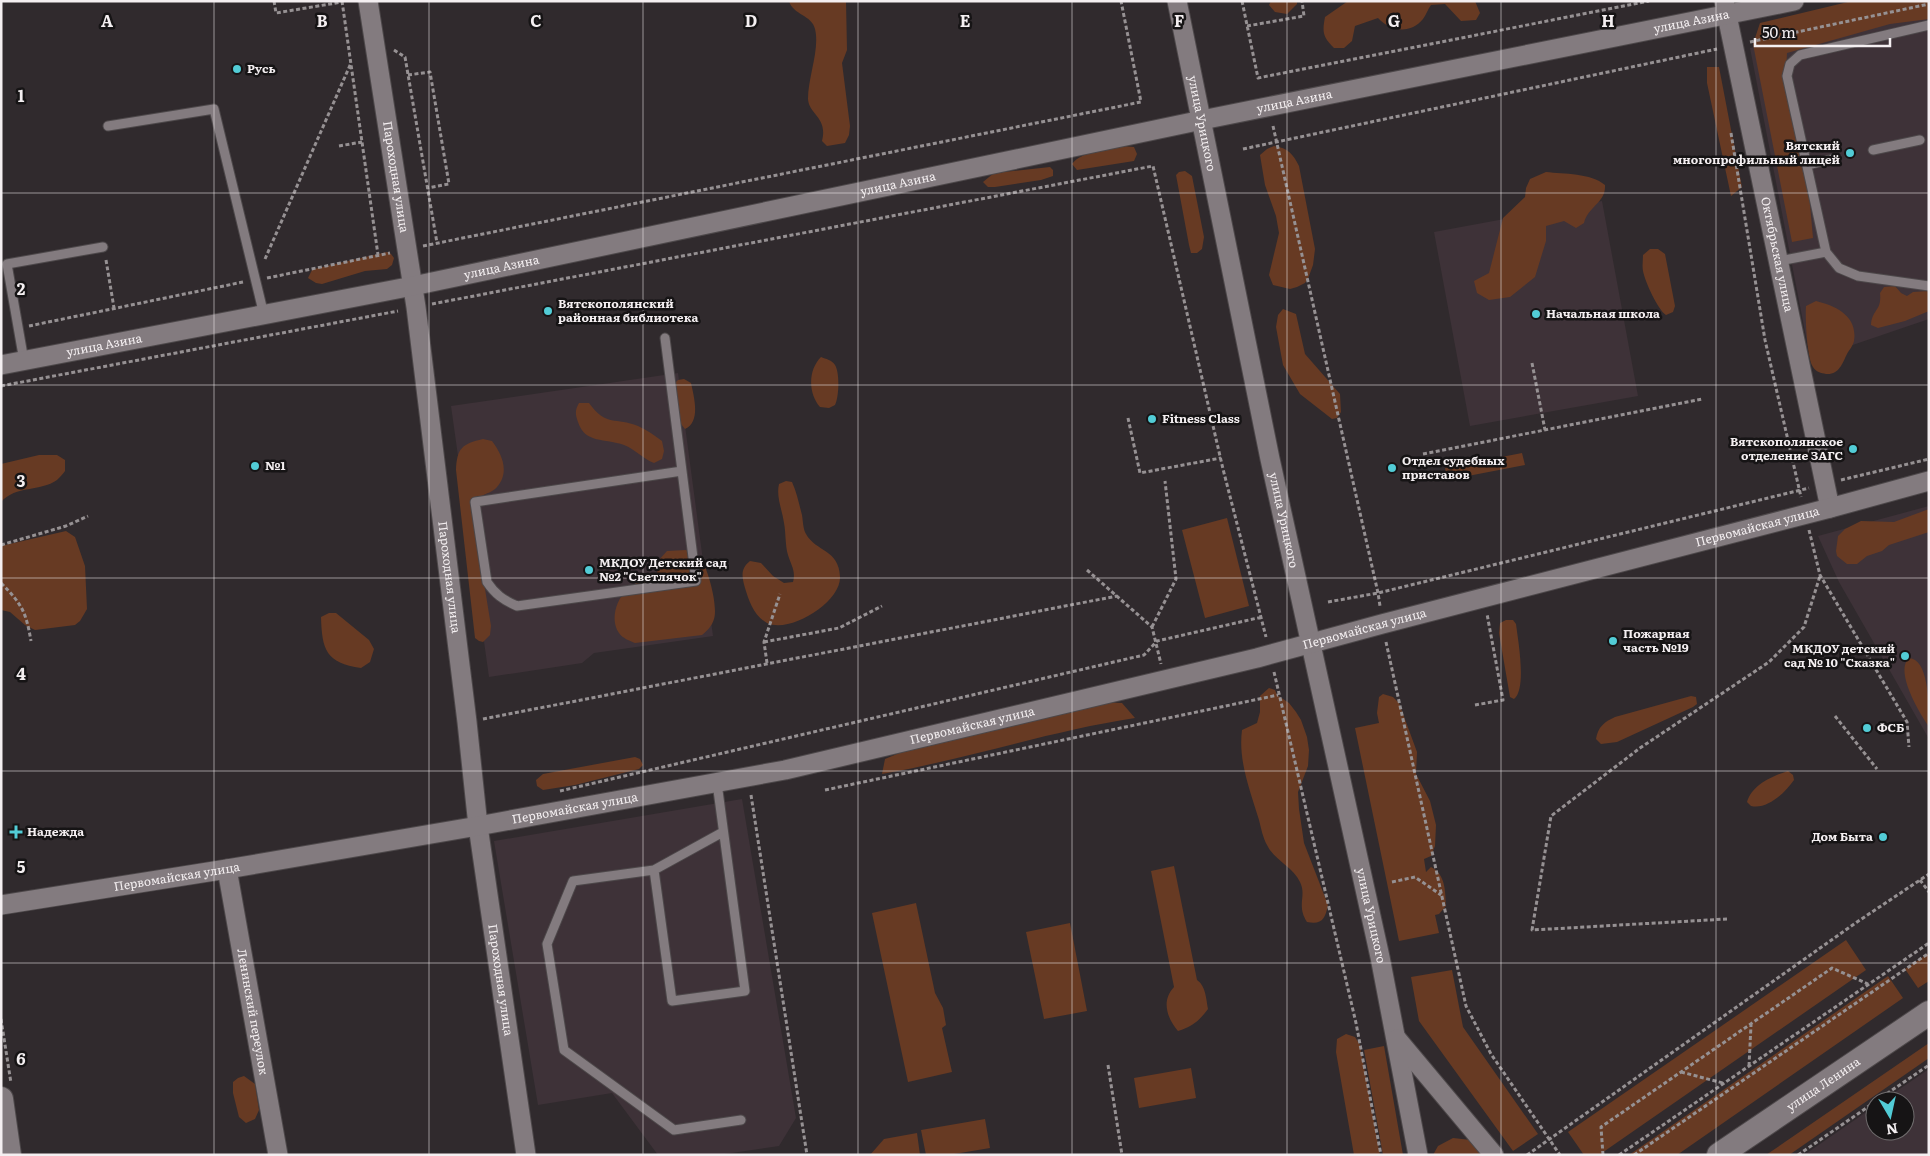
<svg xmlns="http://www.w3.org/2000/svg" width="1930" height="1156" font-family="Literata,serif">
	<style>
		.built { fill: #3e3238 }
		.green { fill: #673a23 }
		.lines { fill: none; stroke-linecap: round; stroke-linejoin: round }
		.service-casing { stroke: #4d484a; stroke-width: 11 }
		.minor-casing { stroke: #4d484a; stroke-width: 21 }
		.tertiary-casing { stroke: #4d484a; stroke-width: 26 }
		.path { stroke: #969193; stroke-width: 3; stroke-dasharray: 4 2.5; stroke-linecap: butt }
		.service { stroke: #837b7f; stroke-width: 9 }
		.minor { stroke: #837b7f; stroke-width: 19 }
		.tertiary { stroke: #837b7f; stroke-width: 24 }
		.grid { fill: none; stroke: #f4eff1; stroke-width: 1; stroke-opacity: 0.55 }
		.poi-dot { fill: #52ccd6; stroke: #161415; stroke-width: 2 }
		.labels { text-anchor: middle; stroke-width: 5; stroke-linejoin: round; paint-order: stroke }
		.street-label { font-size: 12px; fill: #f4eff1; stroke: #161415 }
		.poi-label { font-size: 12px; font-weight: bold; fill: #f4eff1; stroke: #161415; text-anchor: start }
		.grid-label { font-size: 16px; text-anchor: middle; font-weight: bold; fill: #f4eff1; stroke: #161415; stroke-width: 5; stroke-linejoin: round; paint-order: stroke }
	</style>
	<rect width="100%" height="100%" fill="#302a2d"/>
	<path class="built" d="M1929,12V319L1832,352L1808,347L1750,48Z
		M1602,201L1638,396L1470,426L1434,232Z
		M678,373L713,636L594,653L582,663L489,677L451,406Z
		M1929,506V739L1839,582L1818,536Z
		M742,799L796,1118L779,1146L718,1155H658L612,1093L538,1105L494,841Z
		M1929,1069V1155H1804L1875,1106V1131H1905V1101H1882Z"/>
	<path class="green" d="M789,1H846L847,50L842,63L850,126L849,135L845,143L827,146L822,141C828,117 809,115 808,99C808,77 820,49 815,29C812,15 793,15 789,1Z
		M1271,1H1297V4L1287,14L1275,12L1269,5Z
		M1348,1H1475L1480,13L1476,20L1461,21L1445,4L1431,5C1428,9 1426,15 1423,19C1410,35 1390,31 1378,18L1355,26L1352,41L1344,48H1334C1323,37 1322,33 1325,17Z
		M1852,1H1929V19L1890,24L1787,53L1785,91L1806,160L1813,238L1792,242L1753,44L1760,23Z
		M1707,67H1719L1742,187L1731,196L1707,83Z
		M1122,146L1134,147L1137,154L1134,161L1077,170L1072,164C1082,151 1107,149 1122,146Z
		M1274,146C1288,148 1293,154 1299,166L1315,249L1313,265L1309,276L1305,283L1297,287L1290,289L1273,285L1269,275L1279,233L1276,216L1265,185L1260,155L1267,149Z
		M1050,167L1053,170V176L1041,180L995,187H988L983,182L994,173Z
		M1185,171L1192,176L1204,237L1202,249L1197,253H1191L1189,245L1176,175L1179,172Z
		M1546,172C1564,174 1591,173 1605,185C1606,203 1588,206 1584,223L1576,228L1564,221L1546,226V241L1535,277L1510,297L1489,300L1477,293L1474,281L1489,273L1503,218L1525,197L1526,188L1530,179Z
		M1650,249H1658L1665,254L1675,306L1673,312L1666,315C1658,310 1645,282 1643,271C1642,266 1643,260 1643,255Z
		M387,252L391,254L394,258L392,265L387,269L365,271L322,284L316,283L308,278L312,270L318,268Z
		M1895,286L1901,293L1907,296L1913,292L1929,291V311L1905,321L1878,328L1871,325C1872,309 1882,311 1880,293L1884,287Z
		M1816,301C1836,306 1858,316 1854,341C1853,346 1849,350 1847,354C1842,364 1839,375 1826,374C1821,373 1816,372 1813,367C1807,358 1805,317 1806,306Z
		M1283,309L1296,314L1305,354L1340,394L1341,412L1337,418L1332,419L1300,394L1283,365L1276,327L1278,315Z
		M821,357C826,359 832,360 835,365C840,373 839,397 835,405L829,408L820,407C808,393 808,370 821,357Z
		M684,379L691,383C694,397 701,422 685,429L681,424L674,384L678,380Z
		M579,403H589C606,427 616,417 638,426C647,430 654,435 662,441L664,451L662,459L654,463C643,459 635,449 624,445C605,438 585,444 578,422C575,414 575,410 579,403Z
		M483,439L492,441C502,454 510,472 497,487C488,497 480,490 472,509L491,626L490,635L483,642L479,641L475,638L456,470C457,448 462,444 483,439Z
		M1522,453L1525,465L1447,480L1445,468Z
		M39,455H57L65,460V471C63,474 60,477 57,480C40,492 16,485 1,502V464Z
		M786,481L792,482C797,493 799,504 802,515C803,521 803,529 806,534C816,552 839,549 840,577C841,602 790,634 767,623C754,616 749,601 745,588C742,577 740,569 750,561L761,563L773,576L784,583L793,582C796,571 791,565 788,555C785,545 786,533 784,523C782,509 776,497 779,484Z
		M1929,509V532L1889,545L1882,551L1867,556L1857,564H1847L1837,556L1836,551L1838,536L1845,529L1861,521L1894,522Z
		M1227,518L1249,606L1205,618L1182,530Z
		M66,531L75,537L85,566L87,609L80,621L75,625L35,630L25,625L10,612L1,610V546Z
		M686,550C691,553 700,557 702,561C709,572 718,607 714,619C712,626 707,631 702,635L635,643C630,641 622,638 619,633C610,621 616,600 626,591C634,583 647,578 657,573L658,561L667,551Z
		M329,613H336L369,640L374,649L370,662L361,668C326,663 322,650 321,617Z
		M1506,620H1513L1516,624C1518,640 1527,689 1514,699L1510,697L1499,633L1500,623Z
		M1909,658C1930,659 1929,710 1929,727C1920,714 1894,671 1909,658Z
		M1269,688L1275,690L1277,695L1289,703L1296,712L1301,720L1307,737L1309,750L1308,766L1298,792L1299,809L1304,843L1328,905C1325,919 1322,925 1307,922C1296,905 1307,896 1300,882C1293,867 1274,860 1267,845C1263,838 1261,828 1259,820C1250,790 1238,761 1242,730L1257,723L1260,712V696Z
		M1383,694L1393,697L1399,703L1417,752L1416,774L1430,801L1436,825L1435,846L1431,856L1424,859L1426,872L1431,867C1446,875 1445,891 1446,906L1439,914L1435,915L1439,933L1399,941L1355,728L1379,723L1377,713L1379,697Z
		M1691,696L1696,697L1697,704L1693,707L1617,742L1601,744L1596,739C1598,727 1604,722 1615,717Z
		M1098,702L1122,703L1135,718C1050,731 967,759 882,774L885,759L916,746Z
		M635,757L640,759L643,765L639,769L575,785L543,790L537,786L536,780L543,774Z
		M1788,771L1793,775L1794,780C1785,793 1767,810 1751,806L1747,802C1752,785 1772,776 1788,771Z
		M1174,866L1197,980C1206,986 1206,999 1208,1009C1200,1020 1192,1027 1178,1031C1167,1018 1161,1001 1174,987L1151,871Z
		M916,903L935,993L943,1008L946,1025L942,1028L952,1072L908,1082L872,913Z
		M1070,923L1087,1011L1044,1019L1026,932Z
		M1846,940L1866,970L1599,1155H1584L1568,1132Z
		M1929,953V981L1918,988L1905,969Z
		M1452,970L1463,1027L1538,1134L1513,1151L1419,1021L1411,977Z
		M1888,976L1903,998L1677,1155H1629Z
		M1346,1034L1355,1037L1360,1045L1380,1155H1354L1336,1052L1337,1039Z
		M1929,1043V1058L1789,1155H1766Z
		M1384,1046L1403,1155H1383L1364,1050Z
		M1191,1068L1196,1098L1139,1108L1134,1078Z
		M244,1076L255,1084L259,1110L255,1119L246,1123L239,1117L233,1093V1082L238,1078Z
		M985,1119L990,1148L948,1155H926L921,1130Z
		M917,1133L920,1155H870L884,1139Z
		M1453,1138L1471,1140L1485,1155H1433L1438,1146Z"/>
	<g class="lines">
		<g class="service-casing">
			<path id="service" d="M108,126L214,109L264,315
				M1873,150L1920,140
				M1807,165L1833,159
				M1826,252L1787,76L1790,64L1800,55L1929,25
				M1779,261L1826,252L1839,268L1858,276L1929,286
				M665,338L682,471L475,502L487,582C495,594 503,600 517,606L696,581L682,471
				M24,361L7,264L103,247
				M717,783L745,991L672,1001L654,870L573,881L547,944L564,1050L674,1130L741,1120
				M654,870L723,832"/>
		</g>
		<g class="minor-casing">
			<g id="minor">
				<path id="s1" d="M368,1L416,307L467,722L478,826L526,1155"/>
				<path id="s2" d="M1177,1L1270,459L1380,957L1418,1155"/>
				<path id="s3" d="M1724,1L1830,508"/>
				<path id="s4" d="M1,365L413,286L1202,120L1794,1"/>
				<path id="s5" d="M227,869L278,1155"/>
				<path id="s6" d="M1,905L227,869L478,826L785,770L1257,658L1382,624L1830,508L1929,481"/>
				<path d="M1397,1039L1494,1155"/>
			</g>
		</g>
		<g class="tertiary-casing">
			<g id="tertiary">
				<path d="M1,1099L9,1155"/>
				<path id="s7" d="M1719,1155L1929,1013"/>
			</g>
		</g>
		<path class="path" d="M274,1L276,13L342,2
			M342,1L378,255
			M1242,1L1258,78L1649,1
			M1247,26L1304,16L1302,1
			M1750,42L1929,4
			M394,50L405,57L437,243
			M408,75L430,72L449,184L427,188
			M1273,126L1378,593L1380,606
			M1731,133L1765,340L1801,497
			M339,146L362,142
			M1243,149L1717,49
			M423,246L1141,102L1121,1
			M265,259L351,63
			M106,260L114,308
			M267,278L390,253
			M432,304L1153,166L1223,469L1266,637
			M29,326L243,282
			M1532,363L1545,430
			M1,386L398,311
			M1128,418L1140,473L1221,458
			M1423,454L1702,399
			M1841,480L1929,459
			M1809,530L1820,575L1907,722L1909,747
			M1,545L66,526L88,516
			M1087,570L1152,627L1161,664
			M1,583C22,604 26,612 31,641
			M1328,602L1378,593L1809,488
			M1152,627L1176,579L1165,481
			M764,642L839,628L882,606
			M1386,642L1466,1006L1491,1054L1560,1155
			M767,663L764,642L780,594
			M1274,672L1356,1023L1381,1155
			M1475,705L1503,700L1487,614
			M1835,716L1877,769
			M483,719L1117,596
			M825,790L1278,695
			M560,791L1144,655L1157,641L1262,617
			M751,795L807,1155
			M1920,880L1929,892
			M1392,882L1415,877L1441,895
			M1727,919L1532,930L1551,816L1640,748L1769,662L1804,627L1820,576
			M1,1019L11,1083
			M1108,1065L1122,1155
			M1749,1066L1751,1025
			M1681,1072L1723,1083
			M1876,1101L1929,1065
			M1527,1155L1857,922L1929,874
			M1603,1155L1601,1127L1832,968L1868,984
			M1619,1155L1929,943
			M1634,1155L1929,953
			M1798,1155L1875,1102"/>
		<use href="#service" class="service"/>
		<use href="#minor" class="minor"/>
		<use href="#tertiary" class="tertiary"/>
	</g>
	<path class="grid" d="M214,1V1155M429,1V1155M643,1V1155M858,1V1155M1072,1V1155M1287,1V1155M1501,1V1155M1716,1V1155M1,193H1929M1,385H1929M1,578H1929M1,771H1929M1,963H1929"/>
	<g class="poi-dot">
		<circle cx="237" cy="69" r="5"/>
		<circle cx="1850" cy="153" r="5"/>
		<circle cx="548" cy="311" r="5"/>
		<circle cx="1536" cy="314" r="5"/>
		<circle cx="1152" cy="419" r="5"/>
		<circle cx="1853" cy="449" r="5"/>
		<circle cx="255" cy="466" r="5"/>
		<circle cx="1392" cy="468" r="5"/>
		<circle cx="589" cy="570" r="5"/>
		<circle cx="1613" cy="641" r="5"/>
		<circle cx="1905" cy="656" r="5"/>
		<circle cx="1867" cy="728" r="5"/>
		<path d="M13.5 824.5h5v5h5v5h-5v5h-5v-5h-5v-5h5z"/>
		<circle cx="1883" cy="837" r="5"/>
	</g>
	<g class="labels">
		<g class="street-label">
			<text dy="4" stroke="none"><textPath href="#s4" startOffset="1725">улица Азина</textPath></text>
			<text dy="4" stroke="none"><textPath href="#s4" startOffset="1320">улица Азина</textPath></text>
			<text dy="4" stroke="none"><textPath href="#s2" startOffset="125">улица Урицкого</textPath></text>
			<text dy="4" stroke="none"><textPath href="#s1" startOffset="178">Пароходная улица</textPath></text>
			<text dy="4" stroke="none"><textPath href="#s4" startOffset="915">улица Азина</textPath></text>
			<text dy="4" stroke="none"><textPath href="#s3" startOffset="259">Октябрьская улица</textPath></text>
			<text dy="4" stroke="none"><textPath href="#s4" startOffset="510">улица Азина</textPath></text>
			<text dy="4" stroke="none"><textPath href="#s4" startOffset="105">улица Азина</textPath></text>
			<text dy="4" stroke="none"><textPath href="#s2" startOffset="530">улица Урицкого</textPath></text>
			<text dy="4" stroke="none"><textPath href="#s6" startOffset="1798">Первомайская улица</textPath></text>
			<text dy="4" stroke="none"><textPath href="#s1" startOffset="582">Пароходная улица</textPath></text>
			<text dy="4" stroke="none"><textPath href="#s6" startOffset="1392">Первомайская улица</textPath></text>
			<text dy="4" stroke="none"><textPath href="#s6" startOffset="988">Первомайская улица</textPath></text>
			<text dy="4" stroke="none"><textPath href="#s6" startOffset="582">Первомайская улица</textPath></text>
			<text dy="4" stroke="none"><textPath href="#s6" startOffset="178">Первомайская улица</textPath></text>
			<text dy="4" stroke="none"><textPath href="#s2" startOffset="935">улица Урицкого</textPath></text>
			<text dy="4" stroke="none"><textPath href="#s1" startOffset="988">Пароходная улица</textPath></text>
			<text dy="4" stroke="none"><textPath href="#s5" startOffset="145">Ленинский переулок</textPath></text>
			<text dy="4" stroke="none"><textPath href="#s7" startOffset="126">улица Ленина</textPath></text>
		</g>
		<g class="poi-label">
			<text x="247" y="73">Русь</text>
			<text x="1840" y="150" text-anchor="end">Вятский<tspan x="1840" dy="14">многопрофильный лицей</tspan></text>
			<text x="558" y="308">Вятскополянский<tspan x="558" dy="14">районная библиотека</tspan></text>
			<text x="1546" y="318">Начальная школа</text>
			<text x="1162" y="423">Fitness Class</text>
			<text x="1843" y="446" text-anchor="end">Вятскополянское<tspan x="1843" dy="14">отделение ЗАГС</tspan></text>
			<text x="1402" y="465">Отдел судебных<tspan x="1402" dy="14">приставов</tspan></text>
			<text x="265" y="470">№1</text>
			<text x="599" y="567">МКДОУ Детский сад<tspan x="599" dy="14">№2 "Светлячок"</tspan></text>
			<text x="1623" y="638">Пожарная<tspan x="1623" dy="14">часть №19</tspan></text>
			<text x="1895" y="653" text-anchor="end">МКДОУ детский<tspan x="1895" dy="14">сад № 10 "Сказка"</tspan></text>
			<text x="1877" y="732">ФСБ</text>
			<text x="27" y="836">Надежда</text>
			<text x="1873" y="841" text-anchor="end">Дом Быта</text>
		</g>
	</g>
	<g class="grid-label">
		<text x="107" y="27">A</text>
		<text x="322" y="27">B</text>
		<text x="536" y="27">C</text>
		<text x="751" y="27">D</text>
		<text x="965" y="27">E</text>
		<text x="1179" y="27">F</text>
		<text x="1394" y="27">G</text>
		<text x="1608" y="27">H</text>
		<text x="21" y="102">1</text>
		<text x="21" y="295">2</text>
		<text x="21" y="487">3</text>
		<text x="21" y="680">4</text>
		<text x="21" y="873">5</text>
		<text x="21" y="1065">6</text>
	</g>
	<rect width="1930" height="1156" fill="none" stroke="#f4eff1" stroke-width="5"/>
	<g transform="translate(1890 1116) rotate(171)"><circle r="24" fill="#161415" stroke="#6f6c6d"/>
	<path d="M0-4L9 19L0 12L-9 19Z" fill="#52ccd6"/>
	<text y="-8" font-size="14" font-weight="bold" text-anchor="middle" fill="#f4eff1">N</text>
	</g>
	<path d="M1755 38v8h135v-8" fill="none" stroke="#f4eff1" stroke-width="2.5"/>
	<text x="1762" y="38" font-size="15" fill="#f4eff1" stroke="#161415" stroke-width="4" paint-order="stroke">50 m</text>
</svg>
